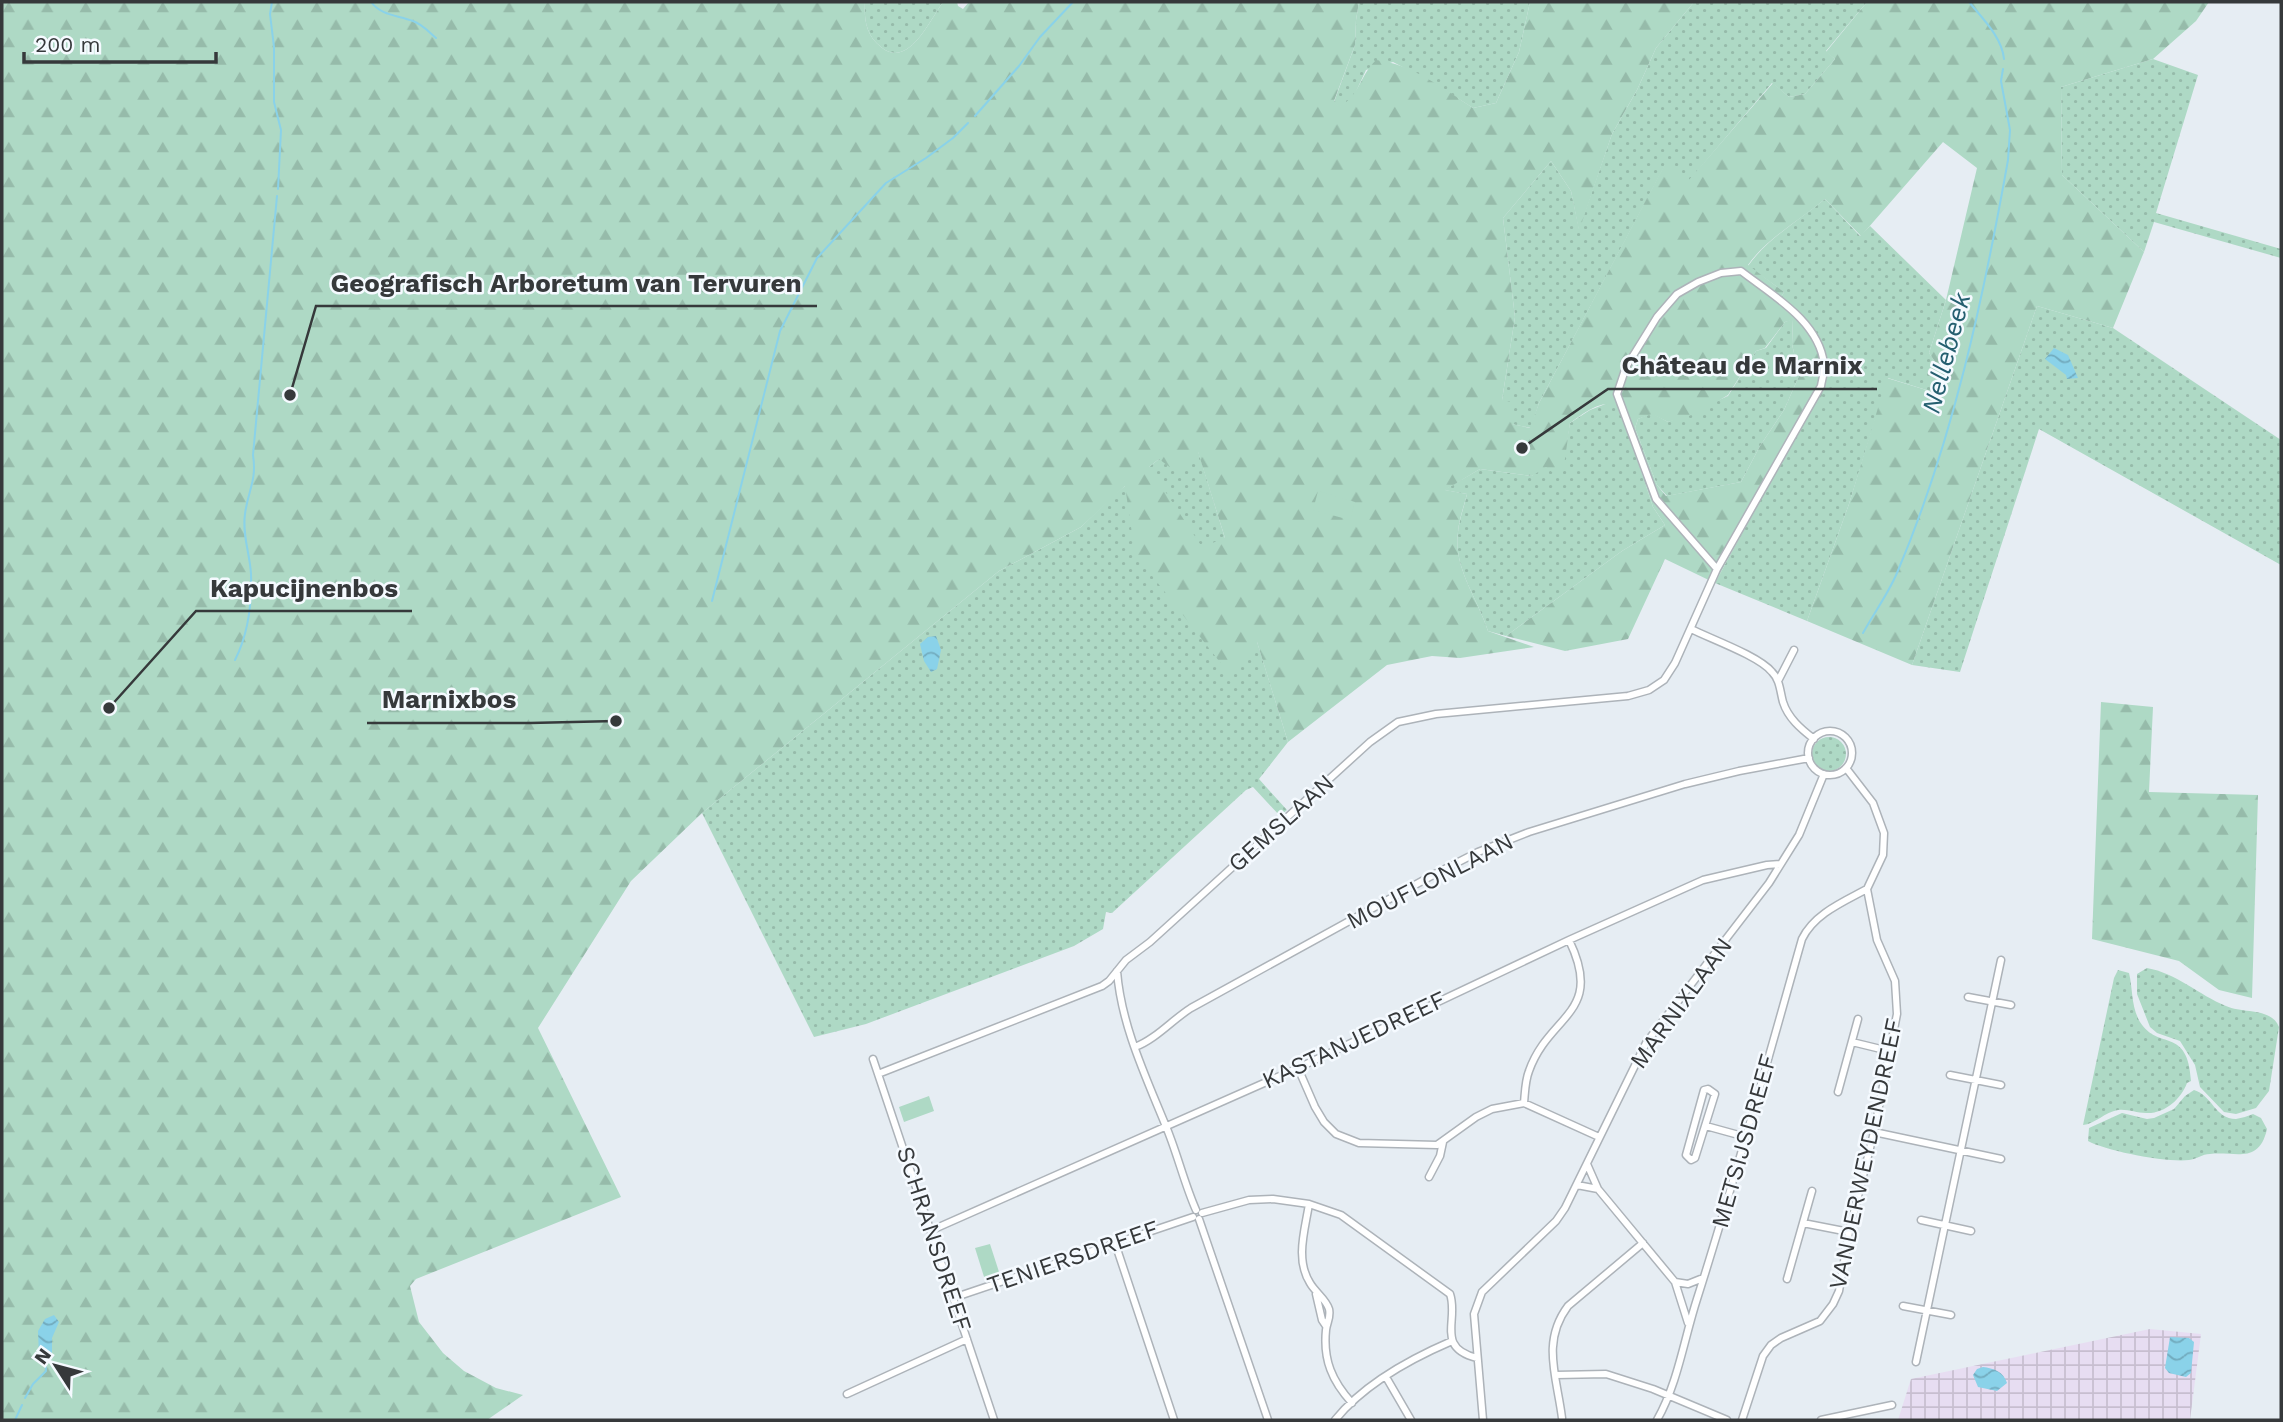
<svg xmlns="http://www.w3.org/2000/svg" width="2283" height="1422" font-family="'Work Sans',sans-serif">
	<style>
		.industrial { fill: url(#industrial-grid) }
		.grass { fill: url(#grass-dots) }
		.forest { fill: url(#forest-firs); fill-rule: evenodd }
		.pitch { fill: #aed9c5 }
		.water { fill: url(#water-waves) }
		.lines { fill: none; stroke-linecap: round; stroke-linejoin: round }
		.stream { stroke: #8ad2e9; stroke-width: 2 }
		.minor-casing { stroke: #adb3b9; stroke-width: 9 }
		.minor { stroke: #fff; stroke-width: 6 }
		.labels { text-anchor: middle; stroke-width: 5; stroke-linejoin: round; paint-order: stroke }
		.street-label { font-size: 24px; fill: #36393b; stroke: #f5faff }
		.water-label { font-size: 26px; font-style: italic; fill: #255f70; stroke: #f5faff }
		.leader { fill: none; stroke: #36393b; stroke-width: 2.5 }
		.callout-dot { fill: #36393b; stroke: #f5faff; stroke-width: 2.5 }
		.callout-label { font-size: 26px; text-anchor: middle; font-weight: bold; fill: #36393b; stroke: #f5faff; stroke-width: 5; stroke-linejoin: round; paint-order: stroke }
	</style>
	<defs>
		<pattern id="industrial-grid" width="8" height="8" patternUnits="userSpaceOnUse" patternTransform="scale(1.75)"><rect width="8" height="8" fill="#e7ddf2"/><path d="M0 4h8M4 0v8" fill="none" stroke="#c7bed0"/></pattern>
		<pattern id="grass-dots" width="8" height="8" patternUnits="userSpaceOnUse" patternTransform="scale(1.75)"><rect width="8" height="8" fill="#aed9c5"/><path d="M2 2h.1M6 6h.1" fill="none" stroke="#96bbaa" stroke-width="1.8" stroke-linecap="round"/></pattern>
		<pattern id="forest-firs" width="22" height="20" patternUnits="userSpaceOnUse" patternTransform="scale(1.75)"><rect width="22" height="20" fill="#aed9c5"/><path d="M5 1l3.5 6h-7zM16 11l3.5 6h-7z" fill="#96bbaa"/></pattern>
		<pattern id="water-waves" width="16" height="10" patternUnits="userSpaceOnUse" patternTransform="scale(1.75)"><rect width="16" height="10" fill="#8ad2e9"/><path d="M0 5q4-4 8 0t8 0" fill="none" stroke="#72abbe"/></pattern>
	</defs>
	<rect width="100%" height="100%" fill="#e6edf3"/>
	<path class="industrial" d="M2150,1329L2201,1334L2190,1420H1898L1911,1379Z"/>
	<path class="grass" d="M865,2H943C930,20 908,70 881,47C866,35 864,20 865,2Z
		M1359,2H1530L1519,52L1496,103L1473,108L1437,85L1393,62L1366,70L1353,98L1339,108L1334,102L1355,45L1356,20Z
		M1694,2H1867L1826,51L1835,59L1805,94L1789,97L1772,83L1688,182L1665,165L1539,403L1531,428L1511,424L1502,400L1515,317L1503,218L1551,161L1571,191L1579,229L1612,134L1637,90L1656,48Z
		M2153,59L2198,75L2156,213L2281,249V258L2154,222L2144,252L2062,175L2061,87Z
		M1825,199L1860,236L1870,226L1946,300L1929,353L1945,376L1936,393L1888,378L1849,504L1807,621L1715,583L1787,450L1807,419L1824,349L1779,301L1784,292L1748,266C1768,238 1798,221 1825,199Z
		M2037,306L2113,328L2281,440V565L2039,429L1960,672L1912,665Z
		M1793,319L1792,344L1799,376L1784,410L1760,446L1741,482L1667,496L1657,485L1635,428L1638,419L1652,413L1668,422L1728,396L1756,351L1766,348L1785,322Z
		M1608,403L1616,404L1621,410L1653,507L1665,525L1622,551L1506,636L1488,631C1478,599 1453,568 1458,532C1459,520 1464,507 1467,494L1444,490L1480,469L1532,476L1567,440L1570,423L1590,410Z
		M1198,451L1288,742L1259,779L1287,810L1280,816L1253,787L1246,790L1112,913L1106,912L1103,929L1074,946L866,1024L814,1037L702,813L999,571L1081,527L1115,494L1159,459Z
		M1812 754a17 17 0 1 1 34 0a17 17 0 1 1-34 0Z
		M2147,968C2176,973 2199,995 2226,1006C2243,1014 2271,1007 2279,1027L2269,1091L2256,1108L2236,1114L2224,1112L2200,1087L2195,1065L2180,1041L2157,1033L2150,1027L2137,994V974Z
		M2118,970L2129,973C2133,989 2131,1007 2140,1022C2158,1051 2188,1026 2191,1081L2187,1083C2181,1099 2165,1114 2146,1113C2136,1113 2128,1109 2118,1110C2105,1112 2095,1124 2083,1125L2114,978Z
		M2194,1090C2212,1095 2215,1119 2236,1119C2242,1118 2248,1116 2253,1114L2261,1118L2267,1129C2259,1165 2235,1151 2210,1154C2202,1154 2197,1159 2189,1160C2168,1163 2106,1151 2088,1141L2089,1128L2122,1113L2147,1119L2154,1118L2174,1109L2185,1096Z"/>
	<path class="forest" d="M2,2H865C864,20 866,35 881,47C908,70 930,20 943,2H957L958,6L963,9L969,2H1359L1356,20L1355,45L1334,101L1339,107C1360,95 1359,77 1376,60C1412,64 1444,89 1473,108L1496,103L1519,52L1530,2H1694L1656,48L1637,90L1612,134L1579,231L1571,191L1551,161L1503,218L1515,317L1502,400L1515,403L1512,424L1530,428L1539,403L1665,164L1688,181L1773,83L1789,97L1805,94L1835,59L1826,52L1867,2H2209L2196,21L2153,59L2061,87L2062,175L2144,252L2113,328L2037,306L1912,665L1807,621L1849,504L1887,378L1936,393L1945,376L1929,353L1946,300L1977,168L1943,142L1861,236L1825,199C1799,221 1767,238 1748,265L1784,292L1779,301C1801,319 1827,337 1828,369C1829,400 1799,428 1784,454C1761,497 1738,540 1715,583L1665,559L1628,639L1565,651L1506,636L1622,551L1665,525L1653,507L1621,410C1607,394 1583,414 1570,423L1562,480L1546,467L1532,476L1480,469L1445,490L1467,494C1464,506 1459,519 1458,532C1453,568 1478,599 1488,631L1534,647L1460,658L1432,656L1387,665L1288,742L1257,642L1230,675L1135,554L1125,486L1081,527L999,571L702,813L631,881L538,1028L621,1197L416,1279L410,1286L419,1322L443,1353L464,1371L496,1388L523,1395L487,1420H2ZM1793,320L1792,344L1799,376L1784,410L1760,446L1741,482L1666,496L1657,485L1635,428L1638,419L1652,414L1668,422L1698,413L1728,395L1756,351L1765,348L1785,322ZM1198,452L1225,538L1202,547L1149,467L1159,459L1176,472Z
		M2101,702L2153,707L2149,792L2258,795L2252,998L2219,990L2179,961L2092,939Z"/>
	<path class="pitch" d="M1318,491L1355,502L1350,520L1313,510Z
		M929,1096L934,1111L904,1122L899,1107Z
		M990,1244L1000,1275L985,1280L975,1248Z"/>
	<path class="water" d="M2054,348L2068,355L2078,378L2067,379L2066,375L2045,359Z
		M936,636L941,650L937,669L931,672L924,661L920,644L928,637Z
		M54,1315L59,1322L52,1338V1354L43,1357L39,1355L38,1331L45,1319Z
		M2170,1337L2189,1338L2194,1342L2191,1373L2186,1377L2169,1373L2165,1368Z
		M1983,1367C1993,1368 2004,1372 2007,1383L1997,1391L1978,1387L1973,1375L1977,1369Z"/>
	<g class="lines">
		<path class="stream" d="M272,2L270,14L274,47V102L281,130L278,189
			M371,2C382,16 397,15 413,21C422,24 429,32 436,38
			M1969,2C1982,18 2002,37 2004,59
			M975,116L1019,66L1040,37L1073,2
			M712,601L780,331L817,258L886,183L926,158L953,138L968,123
			M1863,633C1874,613 1888,594 1897,573C1953,441 1983,300 2008,160L2010,130L2001,81L2003,69
			M235,660C248,634 252,602 251,574C250,554 242,535 245,514C248,490 257,481 253,455L277,196
			M25,1398L33,1384L46,1371L45,1361L40,1359L39,1354
			M15,1420L22,1405"/>
		<g class="minor-casing">
			<path id="minor" d="M1691,629C1711,639 1759,656 1772,672C1780,680 1780,691 1783,702C1788,718 1801,729 1814,739
				M1778,681L1794,650
				M1808 753a22 22 0 1 1 44 0a22 22 0 1 1-44 0Z
				M1117,971C1121,1024 1145,1075 1165,1124C1177,1152 1184,1183 1196,1210
				M1968,997L2011,1005
				M1852,1042L1889,1051
				M1135,1047C1156,1039 1172,1020 1191,1008L1433,875L1478,852L1529,832L1685,784L1739,771L1809,758
				M873,1059L994,1420
				M1298,1068L1315,1107L1324,1122L1336,1134L1359,1143L1437,1145L1476,1117L1492,1109L1524,1103L1599,1137
				M878,1074L1102,986L1109,981L1126,960L1150,942L1370,742L1398,722L1436,714L1628,696L1649,690L1664,680L1675,663L1717,569L1821,386C1822,379 1825,371 1824,364C1819,321 1772,295 1741,271L1721,273L1698,282L1677,294L1657,317L1626,367L1617,394L1656,499L1717,569
				M1950,1075L2001,1085
				M1708,1089L1715,1094L1695,1158L1691,1160L1686,1155L1704,1090Z
				M1838,1092L1858,1019
				M1524,1103C1525,1093 1525,1081 1529,1071C1549,1014 1605,1014 1569,940
				M1706,1126L1746,1137
				M1874,1132L2001,1159
				M1587,1164L1598,1189L1675,1282L1688,1323
				M1429,1177L1440,1156L1443,1142
				M1577,1185L1598,1189
				M1309,1204C1305,1230 1295,1259 1310,1283C1315,1292 1326,1299 1329,1309C1331,1317 1327,1322 1326,1330C1323,1360 1332,1381 1352,1403
				M1202,1213L1249,1200L1273,1199L1309,1204L1341,1215L1450,1294C1459,1319 1435,1348 1477,1358
				M1199,1219L1268,1420
				M1921,1220L1971,1231
				M1803,1223L1849,1232
				M932,1230L1298,1068L1569,940L1703,880L1767,865L1780,864
				M1115,1243L1174,1420
				M1787,1279L1812,1191
				M1675,1282L1688,1284L1703,1278
				M1316,1294L1322,1320L1326,1326
				M953,1298L1193,1217
				M1903,1306L1951,1315
				M1916,1362L2001,960
				M1556,1375L1606,1374L1653,1389L1727,1420
				M1386,1377L1411,1420
				M847,1394L967,1339
				M1562,1418C1557,1377 1541,1342 1568,1306L1643,1243
				M1335,1420C1364,1384 1410,1359 1452,1341
				M1483,1420L1474,1314L1482,1292L1556,1221L1565,1208L1646,1043L1769,883L1799,835L1824,774
				M1657,1420C1678,1383 1684,1339 1697,1299C1735,1180 1768,1059 1802,939C1814,914 1843,902 1867,889
				M1742,1420L1763,1356L1771,1345L1781,1338L1820,1321L1833,1304L1839,1291L1849,1232L1874,1132L1897,1014L1895,981L1877,940L1867,889L1883,855L1884,833L1873,803L1846,768
				M1821,1420L1892,1405"/>
		</g>
		<use href="#minor" class="minor"/>
	</g>
	<g class="labels">
		<g class="street-label">
			<text transform="translate(1281 823) rotate(-42)" y="8">GEMSLAAN</text>
			<text transform="translate(1430 881) rotate(-27)" y="8">MOUFLONLAAN</text>
			<text transform="translate(1681 1003) rotate(-54)" y="8">MARNIXLAAN</text>
			<text transform="translate(1354 1040) rotate(-25)" y="8">KASTANJEDREEF</text>
			<text transform="translate(1744 1141) rotate(-74)" y="8">METSIJSDREEF</text>
			<text transform="translate(1866 1154) rotate(-78)" y="8">VANDERWEYDENDREEF</text>
			<text transform="translate(934 1239) rotate(72)" y="8">SCHRANSDREEF</text>
			<text transform="translate(1073 1257) rotate(-19)" y="8">TENIERSDREEF</text>
		</g>
		<g class="water-label">
			<text transform="translate(1946 353) rotate(-75)" y="9">Nellebeek</text>
		</g>
	</g>
	<path class="leader" d="M290 395L316 306H817M1522 448L1608 389H1877M109 708L196 611H412M616 721L530 723H367"/>
	<g class="callout-dot">
		<circle cx="290" cy="395" r="7"/>
		<circle cx="1522" cy="448" r="7"/>
		<circle cx="109" cy="708" r="7"/>
		<circle cx="616" cy="721" r="7"/>
	</g>
	<g class="callout-label">
		<text x="566" y="292">Geografisch Arboretum van Tervuren</text>
		<text x="1742" y="374">Château de Marnix</text>
		<text x="304" y="597">Kapucijnenbos</text>
		<text x="449" y="708">Marnixbos</text>
	</g>
	<rect width="2283" height="1422" fill="none" stroke="#36393b" stroke-width="7"/>
	<g transform="translate(56 1366) rotate(306)" stroke="#f5faff" stroke-width="5" paint-order="stroke">
	<path d="M0-5L12 26L0 18L-12 26Z" fill="#36393b"/>
	<text y="-10" font-size="19" font-weight="bold" text-anchor="middle" fill="#36393b">N</text>
	</g>
	<path d="M24 52v10h192v-10" fill="none" stroke="#36393b" stroke-width="3.5"/>
	<text x="35" y="52" font-size="21" fill="#36393b" stroke="#f5faff" stroke-width="5" paint-order="stroke">200 m</text>
</svg>
